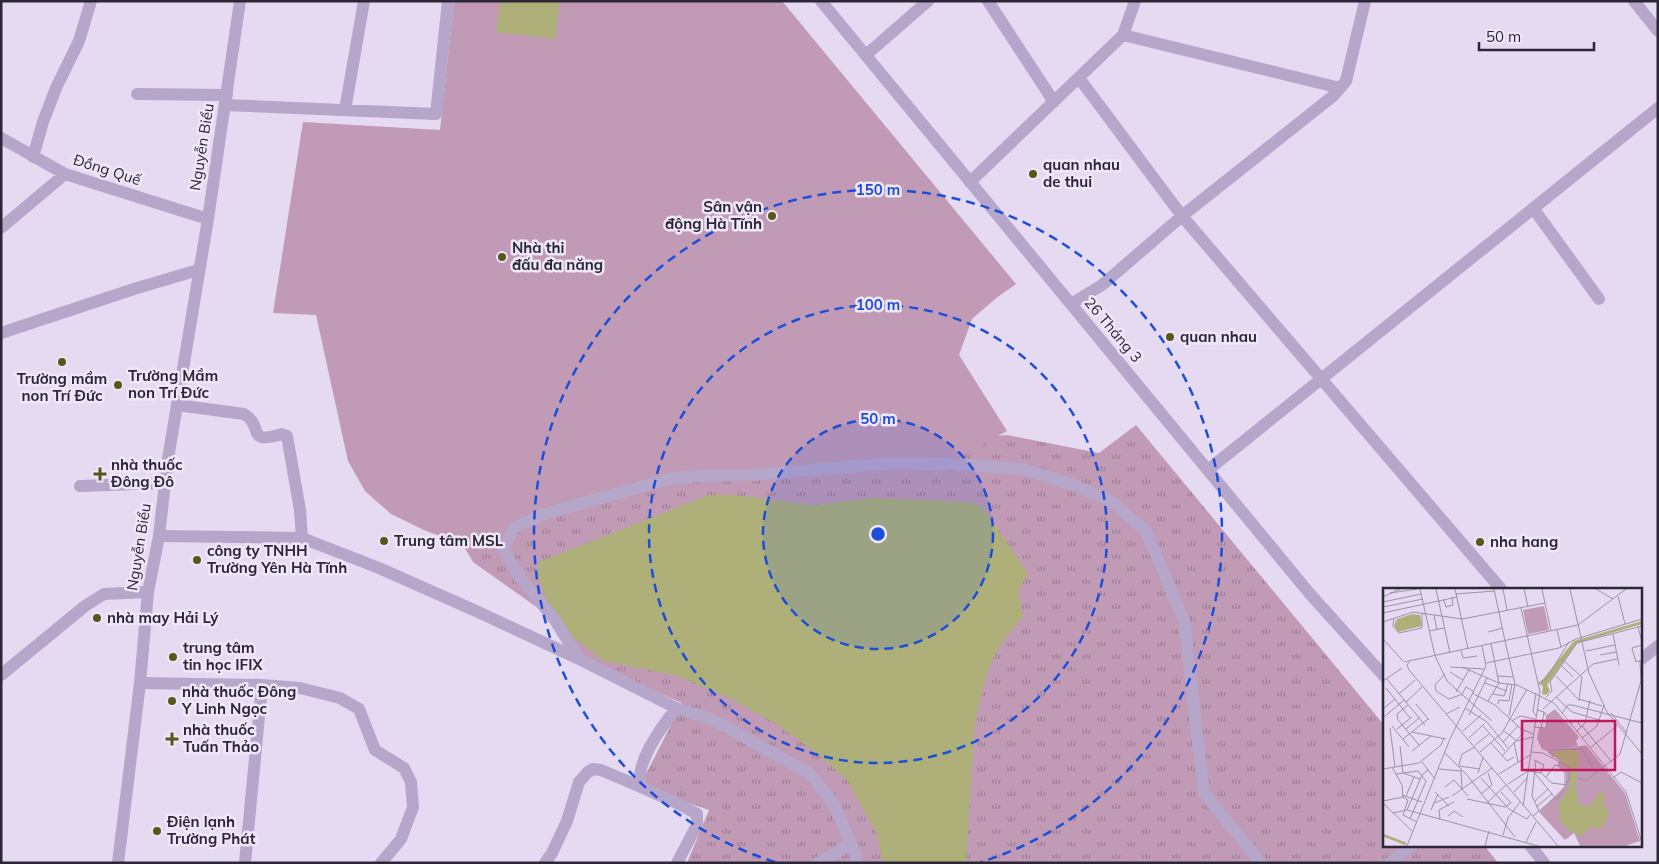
<svg xmlns="http://www.w3.org/2000/svg" width="1659" height="864" font-family="Mulish,sans-serif">
	<style>
		.grass { fill: url(#grass-tufts) }
		.pitch { fill: #c19ab5 }
		.water { fill: #aeaf79 }
		.lines { fill: none; stroke-linecap: round; stroke-linejoin: round }
		.minor { stroke: #b5a6ca; stroke-width: 12 }
		.tertiary { stroke: #b5a6ca; stroke-width: 12 }
		.ring { fill: none; stroke: #1d4ed8; stroke-width: 2.5; stroke-dasharray: 9 6 }
		.poi-dot { fill: #55571c; stroke: #f0e6f9; stroke-width: 2 }
		.labels { text-anchor: middle; stroke-width: 5; stroke-linejoin: round; paint-order: stroke }
		.street-label { font-size: 15px; fill: #2b2736; stroke: #f0e6f9 }
		.poi-label { font-size: 15px; font-weight: bold; fill: #2b2736; stroke: #f0e6f9; text-anchor: start }
		.inset-river { fill: none; stroke: #aeaf79; stroke-width: 2.5 }
		.inset-road { fill: none; stroke: #9b92a7; stroke-width: 1 }
		.view { fill: #c2185b; fill-opacity: 0.15; stroke: #c2185b; stroke-width: 2.5 }
		.inset-edge { fill: none; stroke: #2b2736; stroke-width: 2.5 }
		.centre { fill: #1d4ed8; stroke: #f0e6f9; stroke-width: 2.5 }
		.ring-label { font-size: 15px; text-anchor: middle; font-weight: bold; fill: #1d4ed8; stroke: #f0e6f9; stroke-width: 5; stroke-linejoin: round; paint-order: stroke }
	</style>
	<defs>
		<pattern id="grass-tufts" width="24" height="20" patternUnits="userSpaceOnUse" patternTransform="scale(1.25)"><rect width="24" height="20" fill="#c19ab5"/><path d="M3 7l-1-3M5 7V3M7 7l1-3M15 17l-1-3M17 17v-4M19 17l1-3" fill="none" stroke="#9d7e94"/></pattern>
	</defs>
	<rect width="100%" height="100%" fill="#e6daf2"/>
	<path class="grass" d="M1136,425L1384,725V845H1484L1498,863H687L709,810L640,786L682,703L589,663L545,613L473,562L457,535L760,456L1007,435L1099,453Z"/>
	<path class="pitch" d="M454,1H782L1016,284L995,299L972,319L959,355L1007,431L934,472L826,475L689,483L599,504L504,533L497,551L480,550L426,531L391,514L365,491L348,461L316,315L273,313L303,122L440,130Z"/>
	<path class="water" d="M500,1H560L555,39L496,32Z
		M709,495H734L813,505L874,498L971,502L983,508L1028,573L1018,592L1023,616L1006,637L994,656L985,680L975,721L966,863H883L877,834L847,780L815,752L778,725L730,698L675,675L604,661L570,635L546,599L538,575L539,561L557,555Z"/>
	<g class="lines">
		<path class="minor" d="M988,1L1054,102
			M1123,35L1340,88
			M866,55L928,1
			M1079,78L1182,216L1501,589
			M137,94L227,95
			M225,105L436,114L448,1
			M345,110L364,1
			M1,138L65,174L208,219
			M33,157L43,122L56,88L79,41L91,1
			M970,182L1123,35L1135,1
			M1533,208L1599,299
			M1,228L65,174
			M1071,304L1102,285L1182,216L1333,96L1346,81L1365,1
			M1,333L134,289L198,270
			M177,405L244,414C265,427 245,445 282,434L287,436L300,510L302,538
			M1208,470L1658,108
			M80,486L165,483
			M159,536L302,538L379,568L476,611L579,659L676,708L714,720L809,773L833,802L855,853L856,863
			M579,659L555,620L519,576L503,549L514,528L544,514L669,479L699,476L752,475L894,463L969,465L1023,469L1074,485L1112,502L1146,531L1184,620L1204,793L1261,863
			M1640,660L1658,646
			M1,675L85,606L104,594L148,592
			M140,683L262,685L300,688L340,698L359,709L375,750L404,768L411,782L413,807L401,839L381,863
			M676,708C662,727 634,763 641,787L679,804L697,814V825L677,863
			M245,863L262,685
			M545,863L552,853L567,821L579,782L588,772L593,769L601,770L641,787
			M818,863L851,844
			M1390,863L1412,845"/>
		<path class="tertiary" d="M821,1L1310,594L1384,676
			M1634,1L1658,31
			M1530,845L1544,863
			M118,863L140,683L148,592L159,536L167,465L208,219L240,1"/>
	</g>
	<circle cx="878" cy="534" r="115" fill="#1d4ed8" fill-opacity=".12"/>
	<g class="ring">
		<circle cx="878" cy="534" r="115"/>
		<circle cx="878" cy="534" r="229"/>
		<path d="M775 862A344 344 0 1 1 981 862"/>
	</g>
	<g class="poi-dot">
		<circle cx="1033" cy="174" r="5"/>
		<circle cx="772" cy="216" r="5"/>
		<circle cx="502" cy="257" r="5"/>
		<circle cx="1170" cy="337" r="5"/>
		<circle cx="62" cy="362" r="5"/>
		<circle cx="118" cy="385" r="5"/>
		<path d="M97.5 466.5h5v5h5v5h-5v5h-5v-5h-5v-5h5z"/>
		<circle cx="384" cy="541" r="5"/>
		<circle cx="1480" cy="542" r="5"/>
		<circle cx="197" cy="560" r="5"/>
		<circle cx="97" cy="618" r="5"/>
		<circle cx="173" cy="657" r="5"/>
		<circle cx="172" cy="701" r="5"/>
		<path d="M169.5 731.5h5v5h5v5h-5v5h-5v-5h-5v-5h5z"/>
		<circle cx="157" cy="831" r="5"/>
	</g>
	<g class="labels">
		<g class="street-label">
			<text transform="translate(202 147) rotate(-81)" y="5">Nguyễn Biểu</text>
			<text transform="translate(107 170) rotate(18)" y="5">Đồng Quế</text>
			<text transform="translate(1113 330) rotate(50)" y="5">26 Tháng 3</text>
			<text transform="translate(139 547) rotate(-81)" y="5">Nguyễn Biểu</text>
		</g>
		<g class="poi-label">
			<text x="1043" y="170">quan nhau<tspan x="1043" dy="17">de thui</tspan></text>
			<text x="762" y="212" text-anchor="end">Sân vận<tspan x="762" dy="17">động Hà Tĩnh</tspan></text>
			<text x="512" y="253">Nhà thi<tspan x="512" dy="17">đấu đa năng</tspan></text>
			<text x="1180" y="342">quan nhau</text>
			<text x="128" y="381">Trường Mầm<tspan x="128" dy="17">non Trí Đức</tspan></text>
			<text x="62" y="384" text-anchor="middle">Trường mầm<tspan x="62" dy="17">non Trí Đức</tspan></text>
			<text x="111" y="470">nhà thuốc<tspan x="111" dy="17">Đông Đô</tspan></text>
			<text x="394" y="546">Trung tâm MSL</text>
			<text x="1490" y="547">nha hang</text>
			<text x="207" y="556">công ty TNHH<tspan x="207" dy="17">Trường Yên Hà Tĩnh</tspan></text>
			<text x="107" y="623">nhà may Hải Lý</text>
			<text x="183" y="653">trung tâm<tspan x="183" dy="17">tin học IFIX</tspan></text>
			<text x="182" y="697">nhà thuốc Đông<tspan x="182" dy="17">Y Linh Ngọc</tspan></text>
			<text x="183" y="735">nhà thuốc<tspan x="183" dy="17">Tuấn Thảo</tspan></text>
			<text x="167" y="827">Điện lạnh<tspan x="167" dy="17">Trường Phát</tspan></text>
		</g>
	</g>
	<g transform="translate(1383 588)">
		<rect width="259" height="259" fill="#e6daf2"/>
		<path d="M161,18L166,42L145,46L140,22ZM203,157L242,205L257,253L242,258H197L191,245L182,252L156,224L183,197V185L175,178L177,173L164,164Z" fill="#c19ab5"/>
		<path d="M172,121L196,149L193,153L195,158L166,164L159,161L154,151L156,140H163L164,127Z" fill="#c19ab5"/>
		<path d="M29,26L37,27L39,38L15,44L11,37L14,31ZM259,33V36L194,55L164,97L167,103L163,107L159,106L160,98L156,96L191,53ZM179,161L194,162L197,166L192,197L196,216L206,219L217,204L222,207L220,214L226,226L218,241L208,239L199,248L185,242L177,232L176,216L186,199L188,182L169,165Z" fill="#aeaf79"/>
		<path class="inset-river" d="M0,247L23,256"/>
		<path class="inset-road" d="M37,1L52,68L64,93L109,133M53,1L67,65M72,1L85,61M111,1L122,53M120,1L124,22M141,1L145,19M159,1L168,43M187,1L206,85L224,124L259,166M213,1L230,11M7,5L34,1M73,6L112,3M235,8L242,36M0,9L17,1M61,12L63,19L70,17L69,9M0,14L38,6M0,19L40,11M138,20L157,104L140,218M0,25L74,9M51,27L54,42M11,30L10,38L16,45L39,40V25M0,34L30,24L79,31L162,15M255,39L259,54M174,42L178,59M46,43L61,40M105,44L120,40M230,46L236,77M0,51L20,73M122,53L132,96L126,128M78,62L80,70L94,68M203,63L232,57M217,67L233,64M259,72L253,74L249,60L259,57M27,73L24,77L26,82L175,258M181,73L198,88M21,74L195,37L243,1M103,75L176,60L193,51L259,31M178,77L190,89M67,79L101,81M79,79L116,95L134,97L171,115L243,204L259,255M67,84L80,92M62,86L52,97L53,103L66,111L77,107M115,88L131,89M173,88L196,112M3,90L42,137M0,93L19,80M102,95L124,103M155,95L163,91L186,54M3,100L27,130M73,104L87,80M89,105L112,117L137,140L150,146M16,106L32,92M110,106L121,108L125,96M78,108L83,99L90,103M163,109L169,103L167,94L194,55L259,38M173,109L189,124L216,132M196,111L219,118M105,113L116,95L108,56M196,113L199,88M23,114L39,99M33,116L46,132M115,116L116,112L126,113L129,96M25,117L14,126L15,132L36,157M82,120L104,134L125,160M0,121L12,111M160,121L210,76L234,71M154,122L161,124L158,140M179,125L185,117H189L259,135M228,125L244,145M63,126L77,119M86,127L104,90M153,128L150,123L153,105M1,129L21,112M129,133L137,128L152,131M187,136L193,132L198,139M9,138L26,159M100,138L122,163M199,138L228,173M151,139L163,140L164,129L161,124M7,140L12,179M14,141L29,129M23,141L36,130M80,143L98,127M121,143L134,153L150,149M29,144L63,151M193,144L202,135L207,112M86,150L101,136M199,150L214,138L221,117M20,151L45,131M120,154L135,138M131,154L135,174M108,155L124,173L131,169M92,157L106,146M17,158L20,185L37,191M207,160L234,138M29,163L48,148M97,164L119,145L144,101M148,164L160,165L186,179V192L174,212L150,183M62,165L84,187L132,249M119,168L142,143M170,169L167,164L169,162L199,161L212,184M151,172L161,177L158,185M153,172L149,208L156,223M177,173L175,177L182,185V198M39,174L52,191M76,177L79,166L92,159M76,178L97,181M9,179L19,197L20,209L25,212L20,227L34,234M0,181L36,175L58,157L61,150M56,181L78,183M78,182L79,200M95,185L100,169M13,186L35,183L43,193L27,231M116,186L147,167M163,189L172,177L175,178M231,189L238,184L259,195M98,190L126,221L144,231L147,227M194,190L204,192L237,166L258,93L257,73M125,196L145,183L158,185L169,195L184,197M62,199L71,192L85,208M52,204L66,218M131,204L144,190M98,206L109,197L105,185M19,207L39,214M23,208L31,189M69,208L109,180M84,211L122,219L128,215L118,204M0,213L20,209M105,214L123,197M151,214L165,201M0,215L30,244M51,215L66,209M153,219L169,206M24,222L39,187L45,182M48,222L55,206M10,225L24,222L155,258M65,228L71,223L80,229M150,228L173,209M57,232L56,222L71,214M120,247L125,230L137,214M143,254L153,234M24,258L67,151L103,78L99,58M102,258L106,243"/>
		<path class="view" d="M139,133H232V182H139Z"/>
		<rect width="259" height="259" class="inset-edge"/>
	</g>
	<circle cx="878" cy="534" r="8" class="centre"/>
	<g class="ring-label">
		<text x="878" y="195">150 m</text>
		<text x="878" y="310">100 m</text>
		<text x="878" y="424">50 m</text>
	</g>
	<rect width="1659" height="864" fill="none" stroke="#2b2736" stroke-width="5"/>
	<path d="M1479 42v8h115v-8" fill="none" stroke="#2b2736" stroke-width="2.5"/>
	<text x="1486" y="42" font-size="15" fill="#2b2736" stroke="#f0e6f9" stroke-width="4" paint-order="stroke">50 m</text>
</svg>
